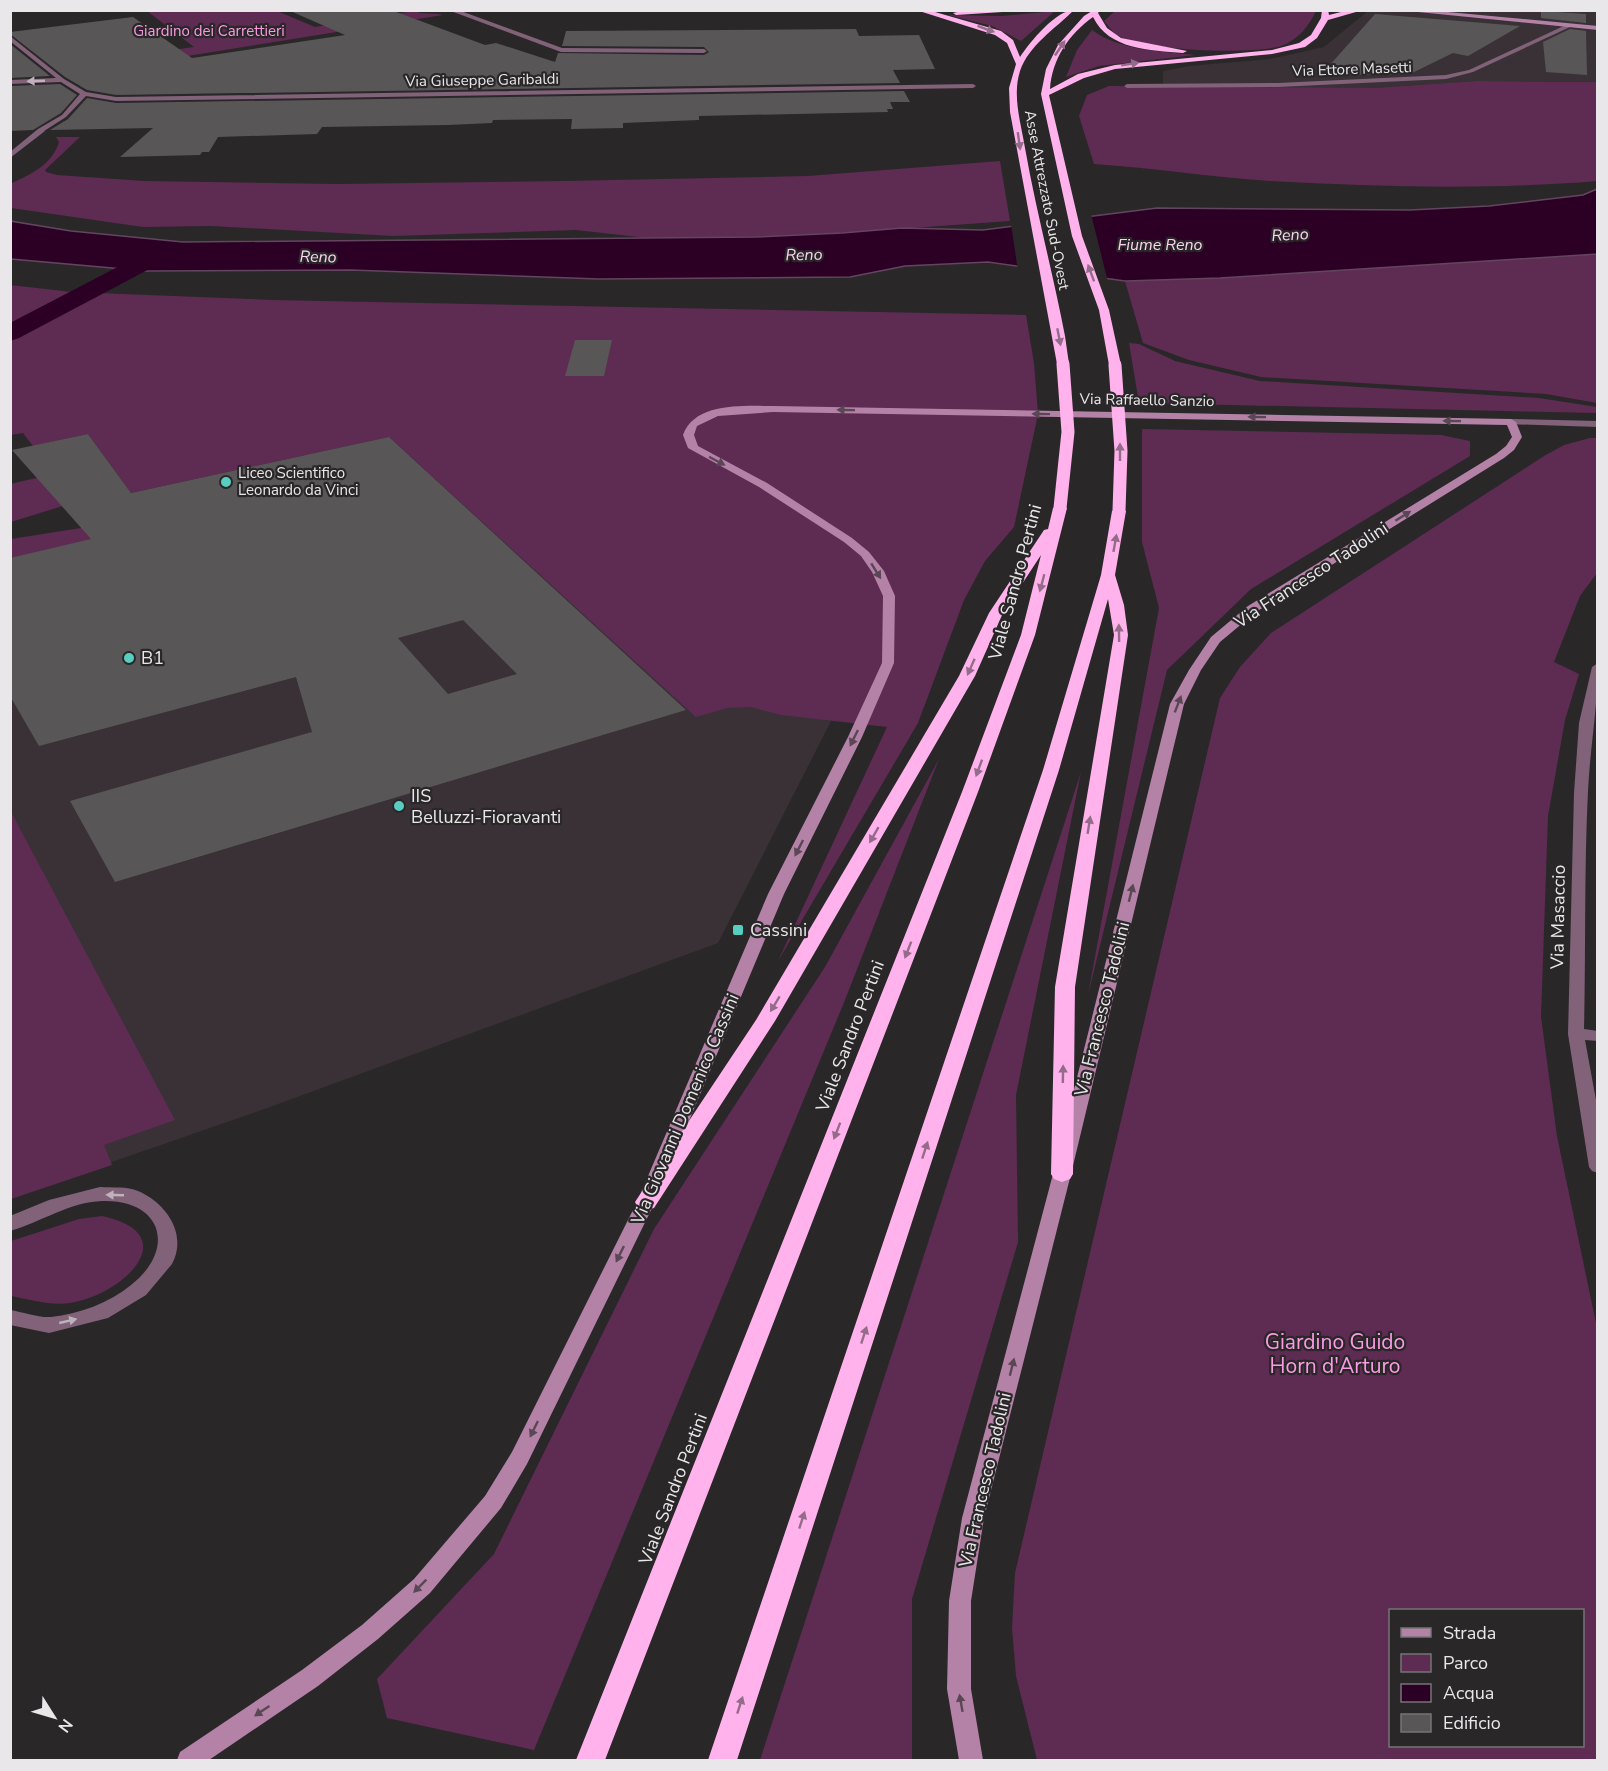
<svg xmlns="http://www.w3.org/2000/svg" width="1608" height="1771" font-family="'Nunito Sans',sans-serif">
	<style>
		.built { fill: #393136 }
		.green { fill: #5e2b53; fill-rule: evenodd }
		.water { fill: #2b0024; stroke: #64455f; stroke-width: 1.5 }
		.pier { fill: #2a2729 }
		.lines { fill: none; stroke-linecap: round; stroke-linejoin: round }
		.canal { fill: #2b0024; fill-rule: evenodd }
		.building { fill: #595658; fill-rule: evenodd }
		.lane { fill: #816279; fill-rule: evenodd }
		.street { fill: #816279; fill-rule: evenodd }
		.secondary { fill: #b482a7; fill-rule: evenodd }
		.highway { fill: #ffb2ec; fill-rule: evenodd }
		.highway-bridge { stroke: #ffb2ec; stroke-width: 13 }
		.oneway { fill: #946c8a }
		.oneway2 { fill: #bfb2bc }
		.oneway3 { fill: #5a4755 }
		.poi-dot { fill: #57cec1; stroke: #2a2729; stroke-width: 2 }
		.labels { text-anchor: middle; stroke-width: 4.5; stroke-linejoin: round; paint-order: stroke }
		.far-park-label { font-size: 15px; fill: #fa9ae4; stroke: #2a2729 }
		.far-street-label { font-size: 15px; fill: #e9e7e9; stroke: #2a2729 }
		.far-poi-label { font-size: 15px; fill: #e9e7e9; stroke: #2a2729; text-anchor: start }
		.far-water-label { font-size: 16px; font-style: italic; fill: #fcd4f1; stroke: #2a2729 }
		.street-label { font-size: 18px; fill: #e9e7e9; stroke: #2a2729 }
		.poi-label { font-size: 18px; fill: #e9e7e9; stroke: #2a2729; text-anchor: start }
		.near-park-label { font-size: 21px; fill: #fa9ae4; stroke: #2a2729 }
	</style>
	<rect width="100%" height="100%" fill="#2a2729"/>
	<path class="built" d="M1368,11H1597V82L1477,81L1373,88L1277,89L1163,86V71L1189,66L1270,59L1324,47Z
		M389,437L426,471L858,668L718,943L253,1113L11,1197L10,558L334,487L303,454Z"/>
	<path class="green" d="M147,11H277L315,27L414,11C424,15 433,12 443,15L69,75L58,65L194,47Z
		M1055,11L1021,41L992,26L948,15L1002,16Z
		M1115,11H1316C1309,26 1298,40 1281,46C1253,55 1141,51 1117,35C1112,32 1108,25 1104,21Z
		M1092,30C1121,51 1160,51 1195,55L1099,66L1066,77L1077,50Z
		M1477,81L1597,82V181C1489,190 1379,187 1270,181C1211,177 1153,168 1094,164L1079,116L1087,95L1109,86L1373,88Z
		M56,137H80L45,170L46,172L57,175L144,181L337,184L564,181L808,176L1000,161L1010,221L842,233L756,237L647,238L576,230L393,236L211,226L143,227L11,208L10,184C31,174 52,165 59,142Z
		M1597,254V403L1546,394L1261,377L1189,360L1143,343L1125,281L1220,278Z
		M10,285L72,292L273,300L1026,315L1034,363L1038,414L1014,527L985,561L964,600L918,723L778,961L887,727L781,715L751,707L727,708L696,717L389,437L131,493L88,434L33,446L23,433L11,435L10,327L13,325H11Z
		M1129,343L1139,344L1175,361L1260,381L1539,398L1597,407V413L1139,403Z
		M1142,429L1441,435L1470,441V456L1251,589L1167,670L1088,995L1159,608L1142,542Z
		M1590,438H1597V573L1580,596L1554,662L1579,674L1565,720L1548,816L1541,1017L1557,1136L1597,1328V1760H1037L1016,1676L1012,1628L1015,1573L1220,698L1240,667L1271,633L1544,456L1564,445ZM1390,1610H1582V1746H1390Z
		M93,465L82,500L11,522L10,484Z
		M272,498L11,558V539Z
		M939,759L845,1000L534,1750L387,1718L377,1679L494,1554L654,1229L825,967Z
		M1081,772L1016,1095L1018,1242L912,1599V1760H760Z
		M10,810L175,1120L104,1145L112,1165L11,1199Z
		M102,1216C185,1234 125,1292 75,1302C54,1307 32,1300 11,1296V1241L79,1219Z"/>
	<path class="water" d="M1597,189L1598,254L1220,278L1125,281L988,262L905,266L850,277L599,279L351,270L146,271L11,259L10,221L71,231L183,242L756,237L842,233L902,228L983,230L1157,208L1410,210L1489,206L1583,195Z"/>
	<path class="pier" d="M1091,214L1108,282L1018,271L1011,224Z"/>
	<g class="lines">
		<path class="canal" d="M164,245L172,247L176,252L172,257L19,338L10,341V323L156,247Z"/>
	</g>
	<path class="building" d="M288,10H391L485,45L496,43L555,62L558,53L704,55L709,52L704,47L562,46L566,31L856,29L859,36L919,35L935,69L893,70L900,83L116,95L87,90L65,77L10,34V32L133,17L192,58L345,35Z
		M1541,11L1586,14V23L1541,18Z
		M1375,14L1520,26L1468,56L1453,53L1410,74L1321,75Z
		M1570,29L1586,31L1587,75L1546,72L1543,42Z
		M10,44L50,76L10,78Z
		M60,84L77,95L61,113L33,130L10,131V86Z
		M904,91L910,102H890L893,109H887L888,112L699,116V120L623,123V128L571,129L572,119L493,120L492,123L448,125L322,127L317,134L218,137L209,152H202L200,155L120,157L153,128L50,130L68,119L87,98L116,103Z
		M575,340H612L604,376H565Z
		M88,434L131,493L389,437L686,710L115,882L70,801L312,732L296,677L39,746L10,696V558L91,539L12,450ZM463,620L517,674L448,694L398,638Z"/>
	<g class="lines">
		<path class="lane" d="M38,129L45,131L10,158V152Z"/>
		<path class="street" d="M448,10H458L562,48L704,49L707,51L704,53L561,52Z
			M1568,24L1570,27L1473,72L1446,79L1278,87L1127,88L1124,86L1127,84L1278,83L1446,75L1469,70Z
			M10,36L64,79L86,92L116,97L973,84L976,86L973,88L116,101L86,96L66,117L41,133L38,129L62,115L80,94L61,82L10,84V80L56,78L10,41Z
			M1511,419L1598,421V427L1507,424L1506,422Z
			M1598,663C1598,706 1590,748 1588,791C1584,870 1586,950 1584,1029L1598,1031V1041L1585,1040L1598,1111V1173L1592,1171L1589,1167L1568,1034L1574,793L1579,723L1592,667Z
			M100,1187C112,1188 127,1186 138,1191C166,1203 188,1234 172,1264L146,1295L108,1318L49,1333L10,1325V1310C23,1312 39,1318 51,1317C79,1314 109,1303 131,1285C177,1249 162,1199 102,1201C70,1202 41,1222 10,1231V1216L49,1200Z"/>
		<path class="secondary" d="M1426,10L1598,26V30L1398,10Z
			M773,406L1511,419L1516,422L1522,437L1514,450L1504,458L1256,612L1220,642L1201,670L1184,704L1071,1174L984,1518L971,1601V1689L983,1760H959L947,1689L949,1601L962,1518L1053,1174L1170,704L1189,670L1211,637L1248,606L1496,454L1506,446L1512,437L1507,425L773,412L718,416L697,426L694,435L698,446L767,483L852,538L869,552L884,571L895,596L894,663L862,737L784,894L655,1202L527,1464L501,1508L430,1593L378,1639L318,1686L209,1760H177L180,1752L302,1670L362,1625L414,1579L485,1496L512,1452L637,1202L768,894L848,737L882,663L883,596L872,572L861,556L844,542L759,487L688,448L683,435C695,402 744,406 773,406Z"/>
		<path class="highway" d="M916,10H928L1001,31L1013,40L1020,57C1030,42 1056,10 1074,10C1055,29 1029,45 1020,71C1012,96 1021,123 1025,148C1036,211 1053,273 1065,336L1069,364L1067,366L1063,367L1057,364L1010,112L1009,88L1016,64L1007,43L995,35Z
			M1032,10L956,15L953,13L966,10Z
			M1100,10L1098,13L1107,28L1121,38L1187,51L1183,53C1150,50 1109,50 1093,17C1069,34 1052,59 1050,89L1078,74L1115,65L1272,50L1299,43L1311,35L1321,18L1322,10H1328L1329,15L1349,10H1363L1328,20L1317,38L1305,47L1272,54L1115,69L1084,78L1049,95L1082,236L1109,310L1121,365L1115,368L1109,365L1099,310L1072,236L1041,94L1046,69L1058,45L1084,16L1092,11Z
			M1060,504L1067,508L1035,635L978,792L605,1760H576L962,792L1021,635L1041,555L1003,613L975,676L775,1021L654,1208L646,1210L638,1208L635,1202L756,1020L959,676L989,613L1044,530L1048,529L1053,508Z
			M1119,507L1126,511L1115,575L1124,605L1128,635L1075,987L1073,1174L1070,1179L1062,1182L1054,1179L1051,1174L1055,987L1114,635L1108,599L1059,770L737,1760H708L1043,770L1101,575L1112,511Z"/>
		<path class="highway-bridge" d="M1115,365L1121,451L1119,511
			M1060,508L1068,432L1063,364"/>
	</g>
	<defs><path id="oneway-solid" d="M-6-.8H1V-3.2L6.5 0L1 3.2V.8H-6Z" transform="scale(1.5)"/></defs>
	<g class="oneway">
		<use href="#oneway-solid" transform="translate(986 29) rotate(20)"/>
		<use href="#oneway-solid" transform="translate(1060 48) rotate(-56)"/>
		<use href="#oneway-solid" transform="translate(1130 64) rotate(-9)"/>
		<use href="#oneway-solid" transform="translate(1019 141) rotate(82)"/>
		<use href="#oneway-solid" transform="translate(1091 273) rotate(-110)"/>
		<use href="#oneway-solid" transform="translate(1059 337) rotate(79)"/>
		<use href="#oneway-solid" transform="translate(1120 452) rotate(-90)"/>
		<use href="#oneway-solid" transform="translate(1115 543) rotate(-80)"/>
		<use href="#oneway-solid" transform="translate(1042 583) rotate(105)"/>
		<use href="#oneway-solid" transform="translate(1119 633) rotate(-91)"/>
		<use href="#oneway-solid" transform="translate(971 667) rotate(114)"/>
		<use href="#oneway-solid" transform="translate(979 768) rotate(110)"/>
		<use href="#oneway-solid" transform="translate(1089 825) rotate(-81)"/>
		<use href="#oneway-solid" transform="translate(874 835) rotate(120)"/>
		<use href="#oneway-solid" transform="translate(908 950) rotate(111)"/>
		<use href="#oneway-solid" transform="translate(775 1004) rotate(121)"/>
		<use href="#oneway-solid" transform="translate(1063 1074) rotate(-89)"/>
		<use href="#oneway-solid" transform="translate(837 1131) rotate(111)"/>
		<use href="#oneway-solid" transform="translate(925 1150) rotate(-72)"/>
		<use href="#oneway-solid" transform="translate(864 1335) rotate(-72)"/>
		<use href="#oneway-solid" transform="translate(802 1520) rotate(-72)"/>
		<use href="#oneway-solid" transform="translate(740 1705) rotate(-72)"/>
	</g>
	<g class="oneway2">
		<use href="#oneway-solid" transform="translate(36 81) rotate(178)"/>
		<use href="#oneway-solid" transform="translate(115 1195) rotate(-178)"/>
		<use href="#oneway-solid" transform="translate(68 1321) rotate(-13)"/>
	</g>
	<g class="oneway3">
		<use href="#oneway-solid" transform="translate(846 410) rotate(-179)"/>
		<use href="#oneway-solid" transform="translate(1041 414) rotate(-179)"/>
		<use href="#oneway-solid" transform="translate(1257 417) rotate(-179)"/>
		<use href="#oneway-solid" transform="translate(1452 421) rotate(-179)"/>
		<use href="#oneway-solid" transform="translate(717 461) rotate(28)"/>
		<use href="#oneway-solid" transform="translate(1403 516) rotate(-32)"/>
		<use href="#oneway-solid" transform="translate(876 571) rotate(58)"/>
		<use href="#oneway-solid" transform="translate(1178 704) rotate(-69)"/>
		<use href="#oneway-solid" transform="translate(854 738) rotate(116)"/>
		<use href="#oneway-solid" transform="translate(799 848) rotate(117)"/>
		<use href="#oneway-solid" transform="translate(1131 893) rotate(-76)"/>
		<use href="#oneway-solid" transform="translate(620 1254) rotate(116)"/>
		<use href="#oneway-solid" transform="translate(1012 1367) rotate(-76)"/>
		<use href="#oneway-solid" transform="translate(534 1429) rotate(116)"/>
		<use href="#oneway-solid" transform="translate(420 1586) rotate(135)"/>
		<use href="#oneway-solid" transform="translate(961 1703) rotate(-100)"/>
		<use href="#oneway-solid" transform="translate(262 1711) rotate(146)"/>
	</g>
	<g class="poi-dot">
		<circle cx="226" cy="482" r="6"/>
		<circle cx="129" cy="658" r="6"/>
		<circle cx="399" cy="806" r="6"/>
		<rect x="732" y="924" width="12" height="12" rx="3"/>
	</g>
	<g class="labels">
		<g class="far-park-label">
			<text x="209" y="36">Giardino dei Carrettieri</text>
		</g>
		<g class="far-street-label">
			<text transform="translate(1352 69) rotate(-2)" y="5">Via Ettore Masetti</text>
			<text transform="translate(482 80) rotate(-1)" y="5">Via Giuseppe Garibaldi</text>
			<text transform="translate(1047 200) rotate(79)" y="5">Asse Attrezzato Sud-Ovest</text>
			<text transform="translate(1147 400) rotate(1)" y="5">Via Raffaello Sanzio</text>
		</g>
		<g class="far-poi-label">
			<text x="238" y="478">Liceo Scientifico<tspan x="238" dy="17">Leonardo da Vinci</tspan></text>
		</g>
		<g class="far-water-label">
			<text transform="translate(1290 234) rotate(-3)" y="6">Reno</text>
			<text x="1160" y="250">Fiume Reno</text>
			<text transform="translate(804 254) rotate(-1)" y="6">Reno</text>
			<text transform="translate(318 256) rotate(1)" y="6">Reno</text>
		</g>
		<g class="street-label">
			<text transform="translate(1311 575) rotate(-33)" y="6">Via Francesco Tadolini</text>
			<text transform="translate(1015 582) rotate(-75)" y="6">Viale Sandro Pertini</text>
			<text transform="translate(1558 917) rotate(-89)" y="6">Via Masaccio</text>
			<text transform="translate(1102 1009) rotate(-76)" y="6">Via Francesco Tadolini</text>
			<text transform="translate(850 1036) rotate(-69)" y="6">Viale Sandro Pertini</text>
			<text transform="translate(685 1109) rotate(-67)" y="6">Via Giovanni Domenico Cassini</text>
			<text transform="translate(985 1480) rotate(-77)" y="6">Via Francesco Tadolini</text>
			<text transform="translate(673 1489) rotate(-69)" y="6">Viale Sandro Pertini</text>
		</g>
		<g class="poi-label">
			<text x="141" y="664">B1</text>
			<text x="411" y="802">IIS<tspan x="411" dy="21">Belluzzi-Fioravanti</tspan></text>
			<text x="750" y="936">Cassini</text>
		</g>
		<g class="near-park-label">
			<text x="1335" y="1349">Giardino Guido<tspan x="1335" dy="24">Horn d'Arturo</tspan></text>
		</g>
	</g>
	<rect width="1608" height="1771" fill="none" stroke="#e9e7e9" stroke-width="24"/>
	<rect x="1389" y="1609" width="195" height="138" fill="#2a2729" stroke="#767476" stroke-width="1.5"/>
	<rect x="1401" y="1628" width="30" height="9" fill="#b482a7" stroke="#767476" stroke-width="1.5"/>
	<text x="1443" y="1639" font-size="18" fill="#e9e7e9">Strada</text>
	<rect x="1401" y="1654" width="30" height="18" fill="#5e2b53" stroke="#767476" stroke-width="1.5"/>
	<text x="1443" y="1669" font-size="18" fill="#e9e7e9">Parco</text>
	<rect x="1401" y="1684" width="30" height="18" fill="#2b0024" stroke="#767476" stroke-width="1.5"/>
	<text x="1443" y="1699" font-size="18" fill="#e9e7e9">Acqua</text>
	<rect x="1401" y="1714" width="30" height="18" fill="#595658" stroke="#767476" stroke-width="1.5"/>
	<text x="1443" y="1729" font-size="18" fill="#e9e7e9">Edificio</text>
	<g transform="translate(54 1717) rotate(127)" stroke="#2a2729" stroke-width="4.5" paint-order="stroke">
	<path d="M0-4.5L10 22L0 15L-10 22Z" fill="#e9e7e9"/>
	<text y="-9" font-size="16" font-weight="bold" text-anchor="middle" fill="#e9e7e9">N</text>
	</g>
</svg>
